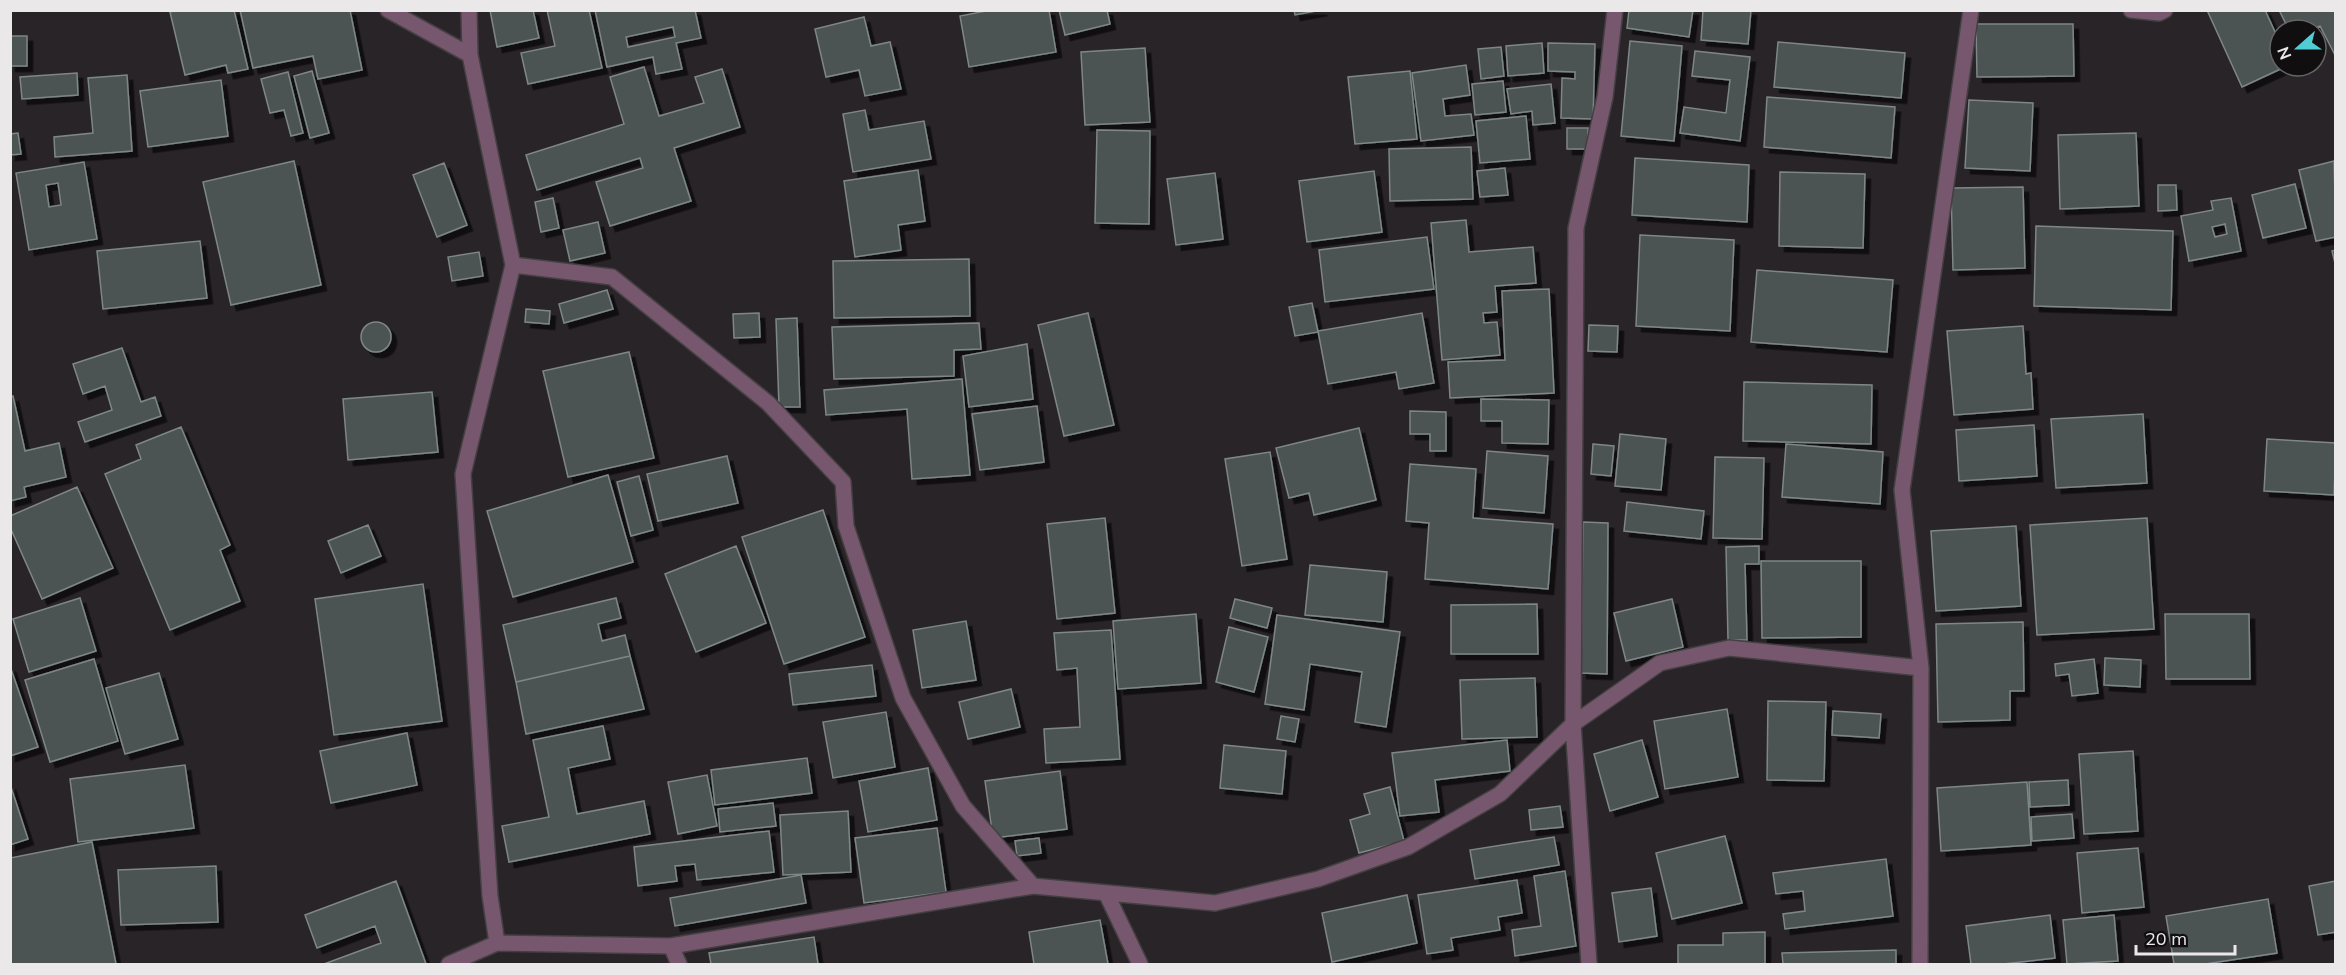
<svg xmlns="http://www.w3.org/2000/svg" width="2346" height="975" font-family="Mulish,sans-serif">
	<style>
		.building { fill: #4b5252; stroke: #7e8787; stroke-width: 1.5; fill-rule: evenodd; filter: url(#shadow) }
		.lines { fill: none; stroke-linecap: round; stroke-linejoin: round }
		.minor-casing { stroke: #443f42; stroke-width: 18 }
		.minor { stroke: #76576d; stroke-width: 15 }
	</style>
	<defs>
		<filter id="shadow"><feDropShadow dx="5.5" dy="5.5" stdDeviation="0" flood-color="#0009"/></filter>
	</defs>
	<rect width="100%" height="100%" fill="#292427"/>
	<path class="building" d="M178,10H234L248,69L228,73L226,65L185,75L170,12Z
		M240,10H350L362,70L318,79L313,56L253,68Z
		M490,10H533L539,38L497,47Z
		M547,10H589L602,68L528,84L521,53L555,46Z
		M595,10H695L701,38L676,43L682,69L656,74L653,57L607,67ZM673,27L675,37L628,47L626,37Z
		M991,10H1049L1056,52L969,67L960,16Z
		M1059,10H1107L1110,24L1065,35Z
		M1294,10H1322L1295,15Z
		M1629,10H1693L1689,37L1627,28Z
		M1703,10H1751L1748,44L1701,40Z
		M2207,10H2265L2280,43V66H2287L2242,87Z
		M2279,10H2336V57L2320,26L2311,30H2289Z
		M864,17L871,46L890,42L901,89L865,96L859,70L826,77L815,29Z
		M1976,24H2073L2074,76L1977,77Z
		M10,36H27V66H10Z
		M1630,41L1682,46L1674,141L1621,136Z
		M1778,42L1905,53L1901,98L1774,87Z
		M1542,43L1544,73L1508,76L1506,46Z
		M1548,43L1595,44L1593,119L1561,118L1562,78L1575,79V72L1548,71Z
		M1501,47L1504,76L1481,79L1478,49Z
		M1145,48L1150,122L1085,125L1081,52Z
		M1695,51L1750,57L1740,141L1680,133L1684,107L1726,113L1730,80L1692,76Z
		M1466,65L1470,95L1443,99L1445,116L1471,114L1474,135L1421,141L1412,73Z
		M644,67L659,116L704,103L695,77L722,69L740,127L674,148L691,201L610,226L596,182L643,168L640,158L537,190L526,155L624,124L610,77Z
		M312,71L329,133L310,138L294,76Z
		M1410,71L1417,139L1355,144L1348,77Z
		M288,72L303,133L291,136L284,110L270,113L261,79Z
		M77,73L78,95L22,99L20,77Z
		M127,75L132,151L55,157L54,137L93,133L88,78Z
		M221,80L228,136L148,147L140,91Z
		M1503,81L1506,112L1475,115L1472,84Z
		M1551,84L1555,123L1533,125L1532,111L1511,114L1507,89Z
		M1767,97L1895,107L1891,158L1764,147Z
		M1969,100L2033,103L2030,171L1965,168Z
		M865,110L869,130L924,121L931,159L853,172L843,114Z
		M1526,116L1530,159L1480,163L1476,121Z
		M1567,128H1588V149H1567Z
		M1097,130L1150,131L1149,224L1095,223Z
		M18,133L21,154L10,155V134Z
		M2136,133L2139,206L2060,209L2058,135Z
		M1471,147L1473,199L1390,201L1389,149Z
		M1635,158L1749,165L1747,222L1632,215Z
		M294,161L321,285L231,305L203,182Z
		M2334,161L2336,237L2316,241L2299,170Z
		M84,162L97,239L29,250L16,173ZM58,183L61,205L49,207L46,185Z
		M444,163L467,225L437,237L413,175Z
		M1505,168L1508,195L1480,197L1477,171Z
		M918,170L925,221L898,225L901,250L855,257L844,181Z
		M1374,171L1382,232L1307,242L1299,181Z
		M1780,172L1865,174L1863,248L1779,246Z
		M1215,173L1223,239L1176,245L1167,179Z
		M2295,184L2306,228L2263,238L2252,195Z
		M2158,185H2176L2177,210L2158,211Z
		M2023,187L2025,268L1953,270L1951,188Z
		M553,198L559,228L541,232L535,202Z
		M2231,198L2241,251L2189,261L2181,216L2213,210L2211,201ZM2225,224L2227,234L2215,237L2212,227Z
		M1466,220L1469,252L1533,247L1536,283L1495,286L1497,312L1483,313L1484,323L1497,322L1500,355L1442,360L1431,223Z
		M598,222L605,253L570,261L563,230Z
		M2036,226L2173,231L2171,310L2034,306Z
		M1640,235L1734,240L1730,331L1636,326Z
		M1427,237L1434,289L1325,302L1319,250Z
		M200,241L207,298L103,309L97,251Z
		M2336,250V267L2332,251Z
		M479,252L483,276L452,281L448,257Z
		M969,259L970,316L834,318L833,261Z
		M1757,270L1893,280L1887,352L1751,342Z
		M1549,289L1554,393L1450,398L1448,362L1505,360L1502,291Z
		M607,290L613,309L564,323L559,304Z
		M1312,303L1318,332L1295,336L1289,307Z
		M526,309L550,311L549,324L525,322Z
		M759,313L760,337L734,338L733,314Z
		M1088,313L1114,425L1064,436L1038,325Z
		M1422,313L1434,383L1399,389L1396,372L1328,384L1318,331Z
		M797,318L800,407H779L776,319Z
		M361 337a15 15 0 1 1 30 0a15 15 0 1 1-30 0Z
		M979,323L981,349L954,350V376L834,379L832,327Z
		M1589,325L1618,326L1617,352L1588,351Z
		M2023,326L2026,374L2031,373L2033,409L1954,415L1947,331Z
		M1027,344L1033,399L969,407L963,356Z
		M122,348L141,402L155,397L161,416L85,442L78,422L112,410L105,386L83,394L73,364Z
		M629,352L654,458L568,477L543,371Z
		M962,379L970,475L912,479L907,409L826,415L824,390Z
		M1744,382L1872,385L1871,444L1743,441Z
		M432,392L438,452L348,460L343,399Z
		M13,396L25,451L59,443L66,477L24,487L26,497L10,501V397Z
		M1481,399L1549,400L1548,444L1502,443V421H1481Z
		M1037,406L1044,462L980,470L972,414Z
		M1410,411L1446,412V451H1430V434H1410Z
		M2143,414L2147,483L2056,488L2051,419Z
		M2034,425L2037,476L1959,481L1956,430Z
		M181,427L230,545L220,550L240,601L170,630L105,474L141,459L136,445Z
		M1359,428L1376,500L1314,515L1309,493L1289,498L1276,448Z
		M1620,434L1666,439L1661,490L1615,486Z
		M2267,439L2336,443L2334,495L2264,491Z
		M1593,444L1614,446L1611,476L1591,474Z
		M1786,444L1883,452L1880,504L1782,497Z
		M1487,451L1548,456L1544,513L1483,508Z
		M1270,452L1287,559L1242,566L1225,459Z
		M727,456L738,503L658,521L647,474Z
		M1715,457L1764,458L1762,539L1713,538Z
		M1410,464L1476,469L1473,518L1553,524L1548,589L1425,579L1429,523L1406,521Z
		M608,475L633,562L513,597L487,511Z
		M639,476L653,530L631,536L617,482Z
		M77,487L113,568L42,599L10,527V516Z
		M1627,502L1704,511L1701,539L1624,531Z
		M823,510L865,637L784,664L742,537Z
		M1105,518L1115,613L1057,619L1047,524Z
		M2147,518L2154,629L2037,635L2030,525Z
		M1583,522L1608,523L1607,674L1581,673Z
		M368,525L381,556L341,573L328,541Z
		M2016,526L2021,606L1936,611L1931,531Z
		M736,546L766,623L696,652L665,574Z
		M1759,546V564H1745L1747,640H1728L1726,547Z
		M1761,561H1861V637L1762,638Z
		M1310,565L1387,572L1383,622L1305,615Z
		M423,584L442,721L334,735L315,599Z
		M80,598L96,651L29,672L13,619Z
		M616,598L621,618L598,624L602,641L625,635L630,656L516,682L503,625Z
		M1235,599L1272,608L1267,628L1230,618Z
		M1672,599L1683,647L1626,661L1614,613Z
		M1537,604L1538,654H1451V605Z
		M1196,614L1201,683L1118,689L1113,621Z
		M2165,614H2249L2250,679H2166Z
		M1277,615L1400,632L1386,727L1355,722L1362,672L1310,664L1304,710L1265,704Z
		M966,621L976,680L922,688L913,630Z
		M2023,622L2024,691H2010V720L1938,722L1936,624Z
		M1229,627L1268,637L1254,692L1216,682Z
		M1111,630L1120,759L1046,763L1044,729L1080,727L1077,668L1057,670L1054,633Z
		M630,656L644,709L526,734L516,682Z
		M2105,658L2141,660L2140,687L2104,685Z
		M94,659L118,741L50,762L25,680Z
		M2094,659L2098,693L2072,696L2069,674L2056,676L2055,664Z
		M872,665L876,696L793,705L789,674Z
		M10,666L38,747L10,756Z
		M159,673L178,739L125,754L106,688Z
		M1535,678L1537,737L1462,739L1460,680Z
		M1011,689L1020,727L968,739L959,702Z
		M1768,701L1826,702L1824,781L1767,780Z
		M1727,709L1738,777L1665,789L1654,721Z
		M1833,711L1881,714L1879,738L1832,735Z
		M886,712L895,767L833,778L823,722Z
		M1281,716L1299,719L1295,742L1277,739Z
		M603,726L610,759L568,768L577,814L644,801L650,834L509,862L502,826L549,817L533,740Z
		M407,733L417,785L331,803L320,751Z
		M1507,740L1510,771L1435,780L1439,812L1400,816L1392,753Z
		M1642,740L1658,797L1610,811L1594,754Z
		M1224,745L1286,751L1282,794L1220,788Z
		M2133,751L2138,831L2084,834L2079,754Z
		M807,758L812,793L715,805L711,770Z
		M185,765L194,828L78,842L70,779Z
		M928,768L937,820L868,832L859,781Z
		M1060,771L1067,829L993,838L985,781Z
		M707,775L717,826L678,834L668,782Z
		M2068,780L2069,805L2030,807L2029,782Z
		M2027,782L2031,845L1941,851L1937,788Z
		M10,784L28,839L10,845Z
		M1390,787L1404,841L1359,853L1350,820L1370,814L1364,794Z
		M773,803L776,826L720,832L718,809Z
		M1560,806L1563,827L1531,830L1529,810Z
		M848,811L851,872L783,875L780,815Z
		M2072,814L2074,838L2032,841L2031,817Z
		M937,828L946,892L864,903L855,838Z
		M769,831L774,872L697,880L695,864L675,866L677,881L638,886L634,847Z
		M1725,836L1742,903L1672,919L1656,853Z
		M1554,837L1559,865L1475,879L1470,850Z
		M1039,838L1041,853L1017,856L1015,841Z
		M92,842L116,964H10V858Z
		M2138,848L2144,907L2082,913L2077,853Z
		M1886,859L1893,916L1785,929L1783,914L1805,911L1803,891L1776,894L1773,873Z
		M216,866L218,922L121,925L118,870Z
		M1565,871L1576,946L1515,956L1512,930L1541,926L1534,876Z
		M801,875L806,903L675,926L670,898Z
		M1517,880L1522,913L1498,917L1500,930L1451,938L1453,950L1427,954L1418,895Z
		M396,881L426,964H324L381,943L375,926L317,948L305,915Z
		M2336,881V932L2318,935L2309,886Z
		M1651,888L1657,936L1619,942L1612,893Z
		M1407,895L1417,943L1332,962L1322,913Z
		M2268,899L2277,953L2205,964H2174L2166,916Z
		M2050,915L2055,958L2003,964H1971L1966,926Z
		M2114,915L2118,961L2067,964L2063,920Z
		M1100,920L1108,964H1034L1029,932Z
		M1765,932V964H1678V945H1723V933Z
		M814,937L818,964H711L709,953Z
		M1896,950V964H1783L1782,953Z"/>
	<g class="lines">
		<g class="minor-casing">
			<path id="minor" d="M388,10L470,55
				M469,10L470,55L513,265L463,474L490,896L497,943L671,946L679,964
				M2131,10L2159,13L2165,10
				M513,265L612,277L768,403L843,482L846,526L903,698L963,806L1033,886
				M1106,893L1140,964
				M671,946L1033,886L1215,903L1318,879L1408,847L1500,794L1573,724L1660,663L1729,648L1921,668
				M449,964L497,943
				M1589,964L1573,724L1576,228L1605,97L1615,10
				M1920,964L1921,668L1902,490L1971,10"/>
		</g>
		<use href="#minor" class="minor"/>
	</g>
	<rect width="2346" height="975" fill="none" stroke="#ebe8ea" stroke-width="24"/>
	<g transform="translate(2298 48) rotate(249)"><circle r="28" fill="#100e0f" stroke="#686567" stroke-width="1.5"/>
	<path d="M0-4.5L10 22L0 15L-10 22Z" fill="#51ccd2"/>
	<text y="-9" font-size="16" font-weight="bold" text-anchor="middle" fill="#ebe8ea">N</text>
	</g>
	<path d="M2136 945v9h99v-9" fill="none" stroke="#ebe8ea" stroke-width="3"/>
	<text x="2145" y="945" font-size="18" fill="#ebe8ea" stroke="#100e0f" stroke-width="4.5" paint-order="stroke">20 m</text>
</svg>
